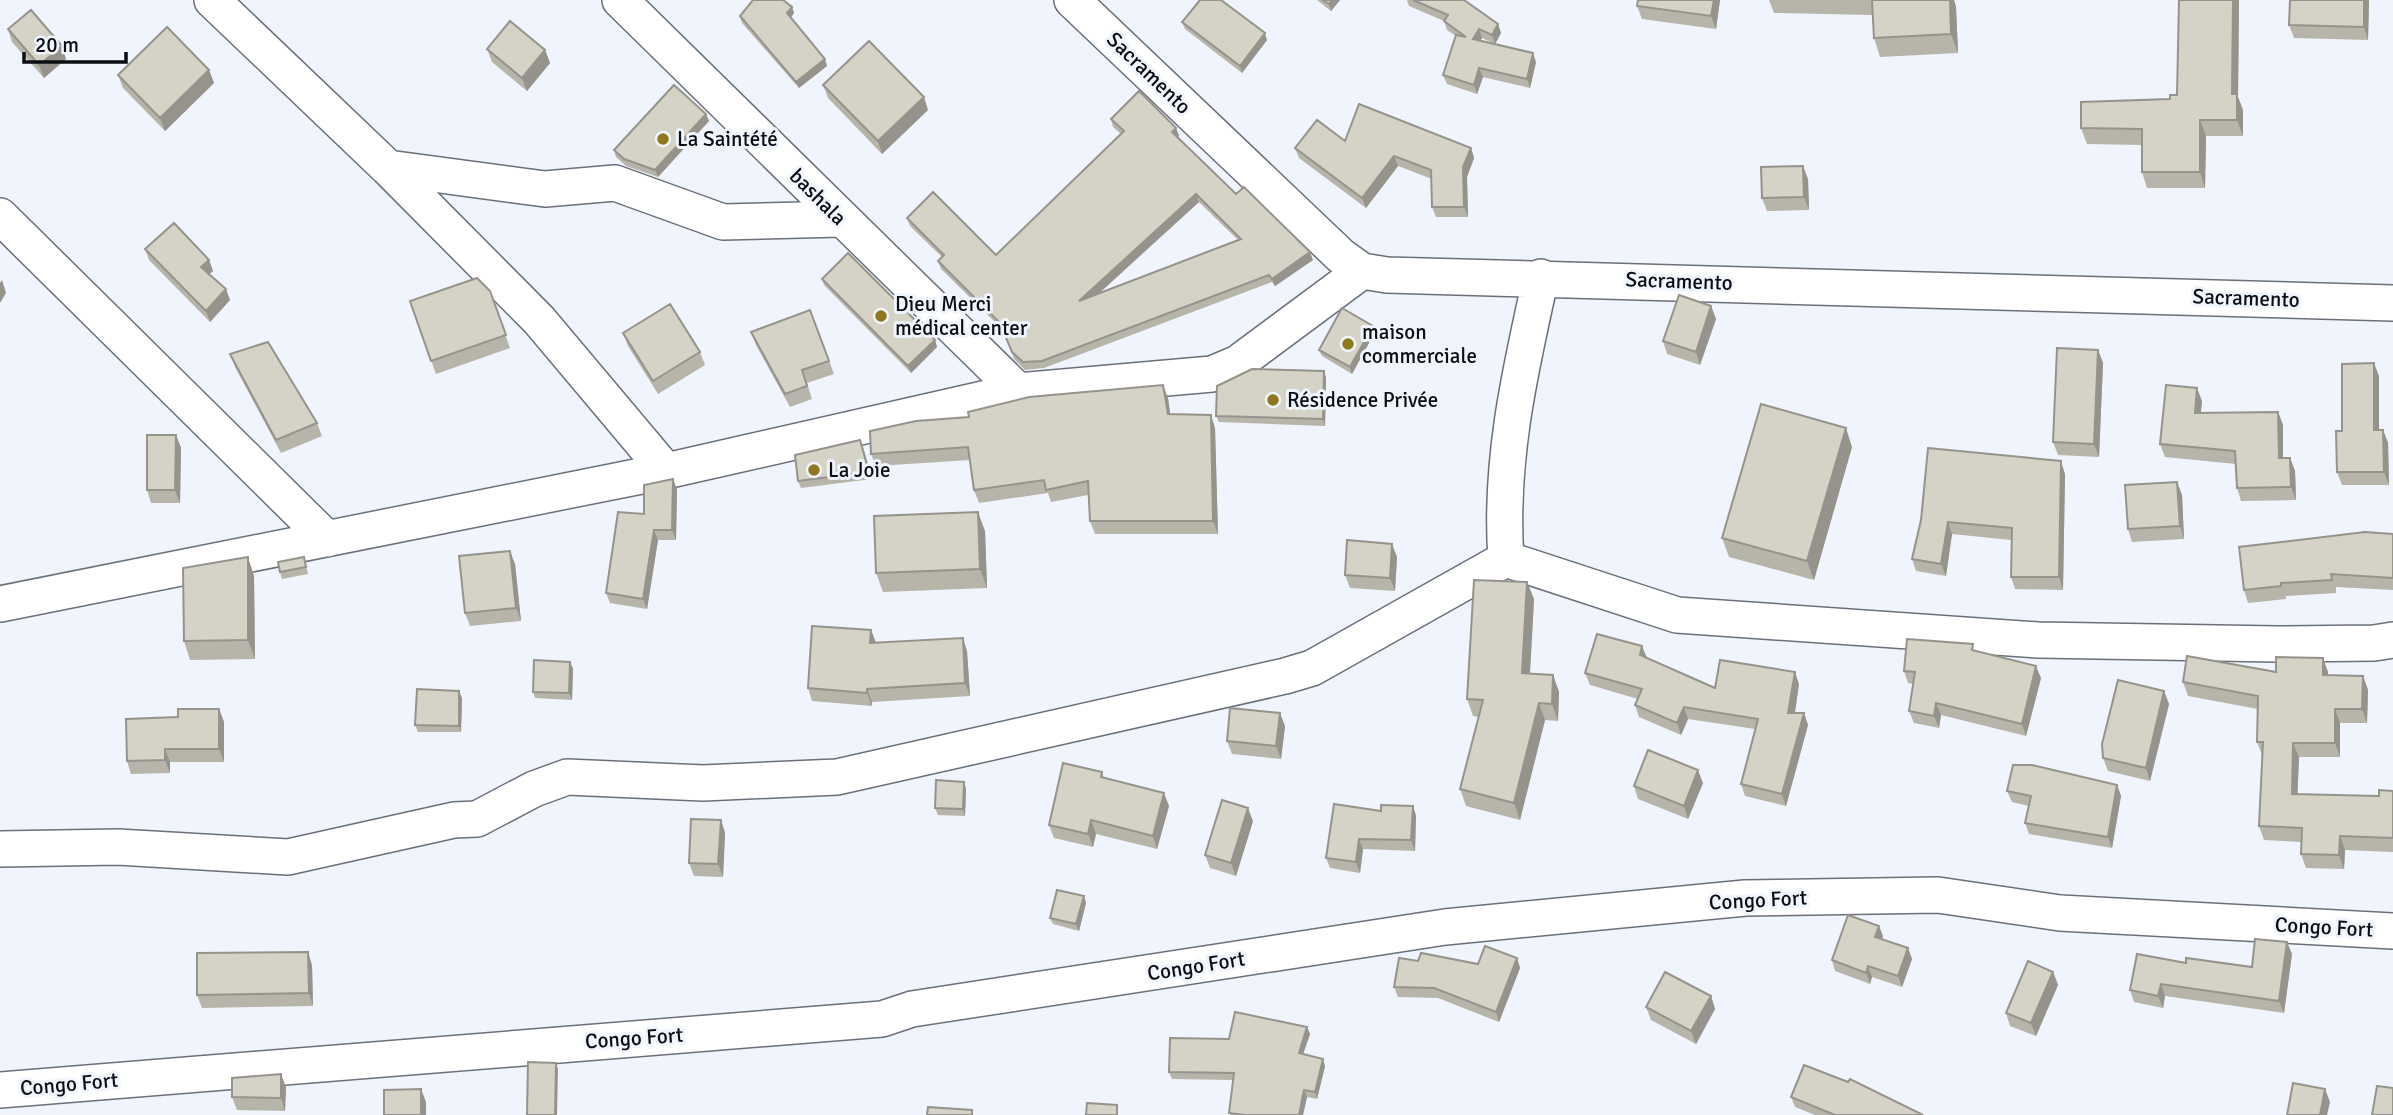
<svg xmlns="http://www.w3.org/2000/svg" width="2393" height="1115" font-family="Signika,sans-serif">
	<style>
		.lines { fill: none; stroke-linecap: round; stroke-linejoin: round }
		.minor-casing { stroke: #6a707a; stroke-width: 38 }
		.minor { stroke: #fff; stroke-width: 35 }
		.wall { fill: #b7b5aa; fill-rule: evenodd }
		.shaded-wall { fill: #95938b }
		.building { fill: #d5d2c6; stroke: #95938b; stroke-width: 2; fill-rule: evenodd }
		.poi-dot { fill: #91781e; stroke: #eff4fd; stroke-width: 2.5 }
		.labels { text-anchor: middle; stroke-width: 6; stroke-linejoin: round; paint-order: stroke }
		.street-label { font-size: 21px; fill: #0b0d10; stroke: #eff4fd }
		.poi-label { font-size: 21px; fill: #0b0d10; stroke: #eff4fd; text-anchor: start }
	</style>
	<rect width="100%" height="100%" fill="#eff4fd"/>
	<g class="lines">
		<g class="minor-casing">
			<path id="minor" d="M212,0L388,168L539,320L666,471
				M620,0L1018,391
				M1072,0L1341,256L1362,271L1387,275L2393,303
				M388,168L545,189L615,183L723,222L840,219
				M0,216L327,539
				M1541,277C1520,371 1499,462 1506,559L1677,615L2038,640L2277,644L2374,643L2393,640
				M0,604L666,471L1018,391L1212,374L1238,363L1362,271
				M0,849L118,847L288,857L454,820L477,819L534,789L567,777L703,783L837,777L1285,676L1312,668L1506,559
				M0,1090L882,1019L912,1009L1445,927L1745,898L1938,895L2060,913L2393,931"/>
		</g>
		<use href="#minor" class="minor"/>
	</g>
	<path class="wall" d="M1317,0H1340L1331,11Z
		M1407,0H1464L1498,24L1501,33L1495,44L1536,62L1530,88L1483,77L1477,94L1447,84L1443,75L1456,36L1447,30L1444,21L1409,6ZM1482,38L1495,44L1481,40Z
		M1638,0H1720L1716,29L1642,19L1637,6Z
		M1769,0H1954L1956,7L1958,53L1880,57L1874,38L1872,15L1774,13Z
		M2179,0H2239L2238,97L2243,110V136H2206L2205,188H2147L2142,172V145L2087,144L2081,128L2170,99L2177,95Z
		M2369,0L2368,40L2294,38L2289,25Z
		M792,7L794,13L791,18L827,66L799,88L742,23L740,16Z
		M1182,22L1267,40L1242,73L1185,29Z
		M8,29L66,59L44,78L12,42Z
		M487,49L545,50L550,63L527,91L492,62Z
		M209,70L214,83L165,131L123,88L118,75Z
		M823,85L928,110L882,154L828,98Z
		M706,114L709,121L658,177L626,166L616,157L614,150Z
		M1111,119L1176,128L1179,136L1178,137L1236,194L1313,260L1275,286L1272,282L1044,368L1025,370L1014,359L1003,330L941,269L938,261L942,257L910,226L907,218L996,255L1121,134L1113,127ZM1199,202L1238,240L1098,293Z
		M1345,141L1471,148L1474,158L1467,177L1468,217H1436L1432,207V179L1398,166L1366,208L1299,158L1295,148Z
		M1808,179L1809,210L1767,211L1762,198Z
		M145,249L209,260L213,271L209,274L230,300L210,322L149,260Z
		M822,279L935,340L937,347L911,373L824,285Z
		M490,291L510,348L436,374L410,301Z
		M1711,306L1716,319L1700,365L1667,354L1663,341Z
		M810,310L834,374L807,383L812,399L790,407L756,345L751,332Z
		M1375,332L1352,374L1322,356L1319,350Z
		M623,333L700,352L705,365L658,394L628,346Z
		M2098,350L2103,363L2099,457L2058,455L2053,442Z
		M230,354L317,423L322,436L281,453L235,367Z
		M1324,371L1326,378L1325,426L1219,422L1216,416Z
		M2379,376V430H2383L2388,443L2389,485H2342L2337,472L2342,431Z
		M1168,398L1170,414L1215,428L1218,534H1095L1090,521L1088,495L1051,502L1048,493L979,503L974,490L970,460L876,466L871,454L969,417Z
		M2202,401L2201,413L2278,412L2283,425V458H2290L2295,471L2296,500L2241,501L2237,488L2236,464L2165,457L2160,444Z
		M176,435L181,448L180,503H151L147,490Z
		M863,447L872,479L801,488L798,481Z
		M1852,447L1814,580L1729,557L1722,538Z
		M2065,474L2063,590L2015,589L2011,577V540L1952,534L1946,576L1916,571L1912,559L1921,520Z
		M2177,482L2182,495L2184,539L2132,542L2128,529Z
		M677,489L676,540H658L647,609L610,603L606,593L644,514Z
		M985,531L987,588L883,592L876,573Z
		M2393,534V590L2336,587V593L2286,596V599L2248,603L2244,590Z
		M304,557L308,574L282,579L280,572Z
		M1397,557L1395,591L1350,588L1345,575Z
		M515,564L521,621L470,626L465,613Z
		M254,576L255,659L190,660L184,641Z
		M1527,582L1534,599L1530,673L1553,675L1559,692L1558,721L1545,720L1520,820L1466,806L1460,789L1479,717L1473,716L1467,699Z
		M871,630L876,643L967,651L970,696L872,702V706L812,701L808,688Z
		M1975,651L2041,678L2026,736L1941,715L1939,728L1914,723L1909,711L1914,684L1908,683L1904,671Z
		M1646,658L1715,688L1799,684L1795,713H1804L1808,725L1786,806L1745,796L1741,784L1755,729L1688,719L1681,735L1639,717L1635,705L1638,699L1590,685L1585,673Z
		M570,662L573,669L572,700L535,698L533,692Z
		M2276,672H2328V675L2363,676L2368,690L2367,723H2340V757H2299L2297,795L2379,796L2393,791V852L2345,850L2344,869L2306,868L2301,854L2302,842L2264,840L2259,826L2262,755L2257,742L2258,709L2188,696L2183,682Z
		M2164,691L2169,704L2150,781L2108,771L2103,758Z
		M462,698L461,732H418L415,725Z
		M219,709L224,722V762H170V773L131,774L127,761L178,717Z
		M1285,726L1281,759L1232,754L1227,741Z
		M1102,772L1104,778L1169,806L1157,849L1096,834L1093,847L1054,838L1049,825Z
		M964,782L966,789L965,816L938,815L935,808Z
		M1703,783L1688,819L1638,799L1634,786Z
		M2117,785L2121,796L2112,848L2029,834L2025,823L2029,806L2012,802L2007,791Z
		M1413,806L1416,816L1415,851L1363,849L1360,873L1330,868L1326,858L1381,811Z
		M721,820L725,833L723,877L694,876L689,863Z
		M1253,821L1236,876L1210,868L1205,855Z
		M1084,896L1086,903L1079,931L1053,924L1050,918Z
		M1883,936L1882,940L1908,948L1912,959L1902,987L1872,977L1870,984L1835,971L1832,960Z
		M2292,954L2284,1013L2165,996L2163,1008L2134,1002L2130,990L2186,963L2252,967Z
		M1517,958L1520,968L1499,1022L1438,998L1398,997L1394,987L1418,961L1478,964Z
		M312,965L313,1006L202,1008L197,995Z
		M2053,972L2058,985L2036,1036L2010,1026L2006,1013Z
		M1711,996L1715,1009L1696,1044L1651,1020L1646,1007Z
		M1307,1027L1310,1034L1303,1054L1325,1066L1317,1099L1307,1097L1303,1115H1230L1233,1080L1172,1079L1169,1072L1229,1039Z
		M286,1087L285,1111L237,1110L232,1097Z
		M1791,1097L1923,1115H1815L1795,1107Z"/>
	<path class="shaded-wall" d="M1332,0H1340L1331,11L1329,4Z
		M1714,0H1720L1716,29L1711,16Z
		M1950,0H1954L1956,7L1958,53L1951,34Z
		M2233,0H2239L2238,97L2243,110V136L2237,120L2232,94Z
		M2364,0H2369L2368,40L2364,27Z
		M792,7L794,13L789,19L787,13Z
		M1498,24L1501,33L1495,44L1492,35Z
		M1479,29L1482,38L1476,47L1473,39Z
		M1265,33L1267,40L1242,73L1240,66Z
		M62,46L66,59L44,78L39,65Z
		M545,50L550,63L527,91L522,78Z
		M1533,53L1536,62L1530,88L1527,79Z
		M825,59L827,66L799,88L796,82Z
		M1479,68L1483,77L1477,94L1474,85Z
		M209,70L214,83L165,131L160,118Z
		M924,97L928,110L882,154L878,141Z
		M706,114L709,121L658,177L655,170Z
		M2200,120L2206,136L2205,188L2200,172Z
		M1176,128L1179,136L1175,140L1172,132Z
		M1471,148L1474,158L1467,177L1468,217L1464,207L1463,167Z
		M1394,156L1398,166L1366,208L1362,198Z
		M1803,166L1808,179L1809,210L1804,197Z
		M1196,194L1199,202L1082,309L1079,301Z
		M1310,252L1313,260L1275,286L1272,279Z
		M209,260L213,271L205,278L201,267Z
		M2,280L6,293L0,303V283Z
		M226,289L230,300L210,322L206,311Z
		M1711,306L1716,319L1700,365L1696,352Z
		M1373,326L1375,332L1352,374L1350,367Z
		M935,340L937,347L911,373L908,366Z
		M2098,350L2103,363L2099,457L2094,444Z
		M2374,363L2379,376V443L2374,430Z
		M1324,371L1326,378L1325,426L1323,419Z
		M1163,385L1168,398L1172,427L1168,414Z
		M2197,388L2202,401L2199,426L2195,413Z
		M2278,412L2283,425V471L2279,458Z
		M1211,415L1215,428L1218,534L1213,521Z
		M1846,428L1852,447L1814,580L1807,561Z
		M2383,430L2388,443L2389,485L2384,472Z
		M176,435L181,448L180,503L175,490Z
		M2290,458L2295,471L2296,500L2291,487Z
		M2061,461L2065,474L2063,590L2059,577Z
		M673,479L677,489L676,540L672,530Z
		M2177,482L2182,495L2184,539L2180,526Z
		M978,512L985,531L987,588L980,569Z
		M1948,522L1952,534L1946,576L1941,564Z
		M654,530L658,540L647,609L643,599Z
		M1392,544L1397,557L1395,591L1390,578Z
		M510,551L515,564L521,621L516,608Z
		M248,557L254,576L255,659L248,640Z
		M1527,582L1534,599L1529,690L1522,673Z
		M871,630L876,643H870Z
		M963,638L967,651L970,696L965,683Z
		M1642,646L1647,658L1640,655Z
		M2323,658L2328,672V689L2323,675Z
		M570,662L573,669L572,700L569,693Z
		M2036,666L2041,678L2026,736L2022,724Z
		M1795,672L1799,684L1793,725L1788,713Z
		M1553,675L1559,692L1558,721L1552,704Z
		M2363,676L2368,690L2367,723L2362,709Z
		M867,689L872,702V706L867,693Z
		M459,691L462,698L461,732L459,726Z
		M2164,691L2169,704L2150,781L2146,768Z
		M1539,703L1545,720L1520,820L1514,803Z
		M1936,703L1941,715L1939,728L1934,716Z
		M1684,707L1688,719L1681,735L1677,723Z
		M219,709L224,722V762L219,749Z
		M2335,709L2340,723V757L2335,743Z
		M1280,713L1285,726L1281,759L1276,746Z
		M1804,713L1808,725L1786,806L1782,794Z
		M2293,743L2299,757L2297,808L2292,794Z
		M165,749L170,762V773L165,760Z
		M1698,770L1703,783L1688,819L1684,806Z
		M964,782L966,789L965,816L963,809Z
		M2117,785L2121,796L2112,848L2108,837Z
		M1164,793L1169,806L1157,849L1153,836Z
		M1413,806L1416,816L1415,851L1411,840Z
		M1248,808L1253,821L1236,876L1231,863Z
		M721,820L725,833L723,877L718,864Z
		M1091,820L1096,834L1093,847L1088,834Z
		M2340,836L2345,850L2344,869L2339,855Z
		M1359,839L1363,849L1360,873L1356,862Z
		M1084,896L1086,903L1079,931L1076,924Z
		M1879,926L1883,936L1879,948L1875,937Z
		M2287,942L2292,954L2284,1013L2279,1001Z
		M1908,948L1912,959L1902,987L1898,976Z
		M308,952L312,965L313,1006L309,993Z
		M1517,958L1520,968L1499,1022L1496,1012Z
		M1868,966L1872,977L1870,984L1866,973Z
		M2053,972L2058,985L2036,1036L2031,1023Z
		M2161,984L2165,996L2163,1008L2158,996Z
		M1711,996L1715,1009L1696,1044L1691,1031Z
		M1307,1027L1310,1034L1301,1060L1299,1053Z
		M1323,1059L1325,1066L1317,1099L1315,1092Z
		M556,1063L558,1069L557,1115H555Z
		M281,1074L286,1087L285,1111L281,1098Z
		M421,1089L426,1102V1115H421Z
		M2325,1089L2330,1102L2327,1115H2320Z
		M1304,1090L1307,1097L1303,1115H1299Z"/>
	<path class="building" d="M753,0H783L792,7L787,13L825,59L796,82L740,16Z
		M1200,0H1221L1265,33L1240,66L1182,22Z
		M1323,0H1332L1329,4Z
		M1413,0H1464L1498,24L1492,35L1479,29L1473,39L1533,53L1527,79L1479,68L1474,85L1443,75L1456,35L1466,37L1444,21L1448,15Z
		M1638,0H1714L1711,16L1637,6Z
		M1872,0H1950L1951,34L1874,38Z
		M2179,0H2233L2232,94H2237V120H2200V172H2142V129L2081,128V102L2170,99V95H2177Z
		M2290,0H2364V27L2289,25Z
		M31,10L62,46L39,65L8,29Z
		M510,21L545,50L522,78L487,49Z
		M167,27L209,70L160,118L118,75Z
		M869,41L924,97L878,141L823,85Z
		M674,85L706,114L655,170L624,159L614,150Z
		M1139,91L1176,128L1172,132L1236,194L1244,187L1310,252L1272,279L1269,275L1042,361L1023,362L1012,352L1000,323L938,261L944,255L907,218L933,192L996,255L1124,131L1111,119ZM1196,194L1241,239L1079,301Z
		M1359,104L1471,148L1463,167L1464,207H1432L1431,170L1394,156L1362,198L1295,148L1317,120L1345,141Z
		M1803,166L1804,197L1762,198L1761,167Z
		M174,223L209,260L201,267L226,289L206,311L145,249Z
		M848,253L935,340L908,366L822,279Z
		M477,278L490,291L506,335L431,361L410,301Z
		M1679,295L1711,306L1696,352L1663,341Z
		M670,304L700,352L653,381L623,333Z
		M1342,308L1373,326L1350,367L1319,350Z
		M810,310L829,361L802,370L807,386L785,394L751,332Z
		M268,342L317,423L276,440L230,354Z
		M2057,348L2098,350L2094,444L2053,442Z
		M2374,363V430H2383L2384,472H2337L2336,431H2342V364Z
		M1252,369L1324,371L1323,419L1216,416L1217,386Z
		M1163,385L1168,414L1211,415L1213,521H1090L1088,481L1046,490L1044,480L974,490L968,447L871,454L870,431L916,421L969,417L968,412L1029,397Z
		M2166,385L2197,388L2195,413L2278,412L2279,458H2290L2291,487L2237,488L2235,451L2160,444Z
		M1761,404L1846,428L1807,561L1722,538Z
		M147,435H176L175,490H147Z
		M860,440L869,472L798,481L795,455Z
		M1928,448L2061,461L2059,577H2011L2012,528L1948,522L1941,564L1912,559L1921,520Z
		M673,479L672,530H654L643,599L606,593L618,512L644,514V485Z
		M2177,482L2180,526L2128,529L2125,485Z
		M978,512L980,569L876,573L874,516Z
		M2365,532L2393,534V578L2331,574L2332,580L2281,583V586L2244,590L2239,547Z
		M1347,540L1392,544L1390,578L1345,575Z
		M510,551L516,608L465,613L459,556Z
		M248,557V640L184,641L183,568Z
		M304,557L306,567L280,572L278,562Z
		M1474,580L1527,582L1522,673L1553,675L1552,704L1539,703L1514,803L1460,789L1483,700L1467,699Z
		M812,626L871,630L870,643L963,638L965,683L867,689V693L808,688Z
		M1597,634L1642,646L1640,655L1715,688L1720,660L1795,672L1788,713H1804L1782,794L1741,784L1758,719L1684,707L1677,723L1635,705L1642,689L1585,673Z
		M1907,639L1973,644L1972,650L2036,666L2022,724L1936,703L1934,716L1909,711L1915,672L1904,671Z
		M2187,656L2276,672V657L2323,658V675L2363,676L2362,709H2335V743H2293L2292,794L2379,796V790L2393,791V838L2340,836L2339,855L2301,854L2302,828L2259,826L2263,742H2257L2258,696L2183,682Z
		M534,660L570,662L569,693L533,692Z
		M2118,680L2164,691L2146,768L2103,758L2102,744Z
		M417,689L459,691V726L415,725Z
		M1230,708L1280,713L1276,746L1227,741Z
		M178,709H219V749H165V760L127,761L126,719L178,717Z
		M1648,750L1698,770L1684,806L1634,786Z
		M1063,763L1102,772L1101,777L1164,793L1153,836L1091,820L1088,834L1049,825Z
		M2013,765H2032L2117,785L2108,837L2025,823L2031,796L2007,791Z
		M936,780L964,782L963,809L935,808Z
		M1222,800L1248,808L1231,863L1205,855Z
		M1334,804L1381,811V805L1413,806L1411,840L1359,839L1356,862L1326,858Z
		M691,819L721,820L718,864L689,863Z
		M1057,890L1084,896L1076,924L1050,918Z
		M1848,915L1879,926L1875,937L1908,948L1898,976L1868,966L1866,973L1832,960Z
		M2255,939L2287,942L2279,1001L2161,984L2158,996L2130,990L2137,954L2186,963V958L2252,967Z
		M1485,946L1517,958L1496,1012L1434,988L1394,987L1399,958L1418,961L1421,953L1478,964Z
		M308,952L309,993L197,995V953Z
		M2028,961L2053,972L2031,1023L2006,1013Z
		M1665,972L1711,996L1691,1031L1646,1007Z
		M1235,1012L1307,1027L1299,1053L1323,1059L1315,1092L1304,1090L1299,1115H1245L1229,1113L1234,1073L1169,1072L1170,1038L1229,1039Z
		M528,1062L556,1063L555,1115H527Z
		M1804,1065L1848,1082L1850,1079L1923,1115H1835L1791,1097Z
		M281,1074V1098L232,1097V1078Z
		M2293,1083L2325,1089L2320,1115H2287Z
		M2377,1086L2393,1088V1115H2372Z
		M421,1089V1115H384V1090Z
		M1087,1103L1117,1105V1115H1086Z
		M928,1107L972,1110V1115H927Z"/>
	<g class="poi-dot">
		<circle cx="663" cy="139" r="7"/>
		<circle cx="881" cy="316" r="7"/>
		<circle cx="1348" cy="344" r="7"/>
		<circle cx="1273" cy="400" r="7"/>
		<circle cx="814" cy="470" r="7"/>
	</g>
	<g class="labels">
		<g class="street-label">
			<text transform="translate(1149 73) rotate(44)" y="7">Sacramento</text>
			<text transform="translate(818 197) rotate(45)" y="7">bashala</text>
			<text transform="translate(1679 281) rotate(2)" y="7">Sacramento</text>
			<text transform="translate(2246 298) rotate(2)" y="7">Sacramento</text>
			<text transform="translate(1758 900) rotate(-3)" y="7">Congo Fort</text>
			<text transform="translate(2324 927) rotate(3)" y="7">Congo Fort</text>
			<text transform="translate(1196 966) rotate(-9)" y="7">Congo Fort</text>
			<text transform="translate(634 1038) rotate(-4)" y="7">Congo Fort</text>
			<text transform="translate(69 1084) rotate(-5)" y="7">Congo Fort</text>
		</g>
		<g class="poi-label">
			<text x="677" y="146">La Saintété</text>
			<text x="895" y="311">Dieu Merci<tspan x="895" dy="24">médical center</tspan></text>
			<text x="1362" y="339">maison<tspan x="1362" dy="24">commerciale</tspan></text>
			<text x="1287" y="407">Résidence Privée</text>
			<text x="828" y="477">La Joie</text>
		</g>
	</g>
	<path d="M24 52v10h102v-10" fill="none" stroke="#0b0d10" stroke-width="3.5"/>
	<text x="35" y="52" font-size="21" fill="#0b0d10" stroke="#eff4fd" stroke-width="5" paint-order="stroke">20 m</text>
</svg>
